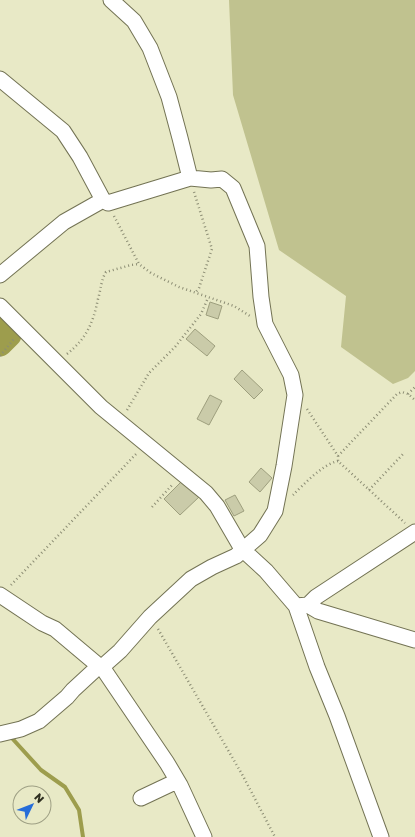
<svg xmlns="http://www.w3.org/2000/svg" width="415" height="837" font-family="'Golos Text',sans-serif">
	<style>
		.green { fill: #c0c28f }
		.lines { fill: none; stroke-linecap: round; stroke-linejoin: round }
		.stream { stroke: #9d9d4d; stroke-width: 4 }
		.river { stroke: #9d9d4d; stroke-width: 25 }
		.building { fill: #cacba9; stroke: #9e9f7e }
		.minor-casing { stroke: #737354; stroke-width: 17 }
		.path { stroke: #8c8d74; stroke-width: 2.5; stroke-dasharray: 1 3; stroke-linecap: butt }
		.minor { stroke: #fff; stroke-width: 15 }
	</style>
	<rect width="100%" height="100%" fill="#e8e9c6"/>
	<path class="green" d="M229,0H415V371L408,378L393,384L341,347L346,296L279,250L233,95Z"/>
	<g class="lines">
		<path class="stream" d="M10,736L41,770L65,787L79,810L83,837"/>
		<path class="river" d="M0,317L9,328V335L0,344"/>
	</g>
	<path class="building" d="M210,302L222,306L218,319L206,315Z
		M195,329L215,346L207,356L186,339Z
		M242,370L263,390L254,399L234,379Z
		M210,395L222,401L209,425L197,419Z
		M261,468L272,478L260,492L249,482Z
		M183,480L199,497L180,515L164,499Z
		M235,495L244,511L234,516L225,500Z"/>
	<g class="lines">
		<g class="minor-casing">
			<path id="minor" d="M111,0L134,21L150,48L169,97L180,138L190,178
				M0,79L63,131L80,157L103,200L108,203L190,178L211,180L222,179L233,188L257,246L261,297L265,324L291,375L295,395L284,466L275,511L260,535L236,556L212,567L191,579L150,617L120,651L102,667
				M0,275L64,222L103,200
				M0,306L101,407L206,493L217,506L242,549L266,571L296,606L317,667L337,716L381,837
				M0,595L42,623L55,629L99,666L102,667L167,763L180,785L204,837
				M308,605L318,611L415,640
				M296,606L308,605L316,597L415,532
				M0,734L21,729L39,721L67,697L73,690L99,666
				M141,798L177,781"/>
		</g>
		<path class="path" d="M194,192L212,249L199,288L195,293
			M114,216L139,264L151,273L179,287L234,306L250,316
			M67,354C87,338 93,323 98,299C101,289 101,280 106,272L131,265L139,264
			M0,356L14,339
			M408,394L415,387
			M307,409L338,456V461L405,523
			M127,410L149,373L175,347L201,314L208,298
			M338,456L397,394L402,392L408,394L415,400
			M369,490L404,453
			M293,495C304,484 323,464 338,461
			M152,507L173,484
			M11,585L137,453
			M158,629L243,776L275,837"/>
		<use href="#minor" class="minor"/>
	</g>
	<g transform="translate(32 805) rotate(47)"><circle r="19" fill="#e8e9c6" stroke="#9e9f84"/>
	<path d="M0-3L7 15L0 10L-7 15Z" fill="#266dd9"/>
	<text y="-6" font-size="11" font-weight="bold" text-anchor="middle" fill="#2f2f21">N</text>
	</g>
</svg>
